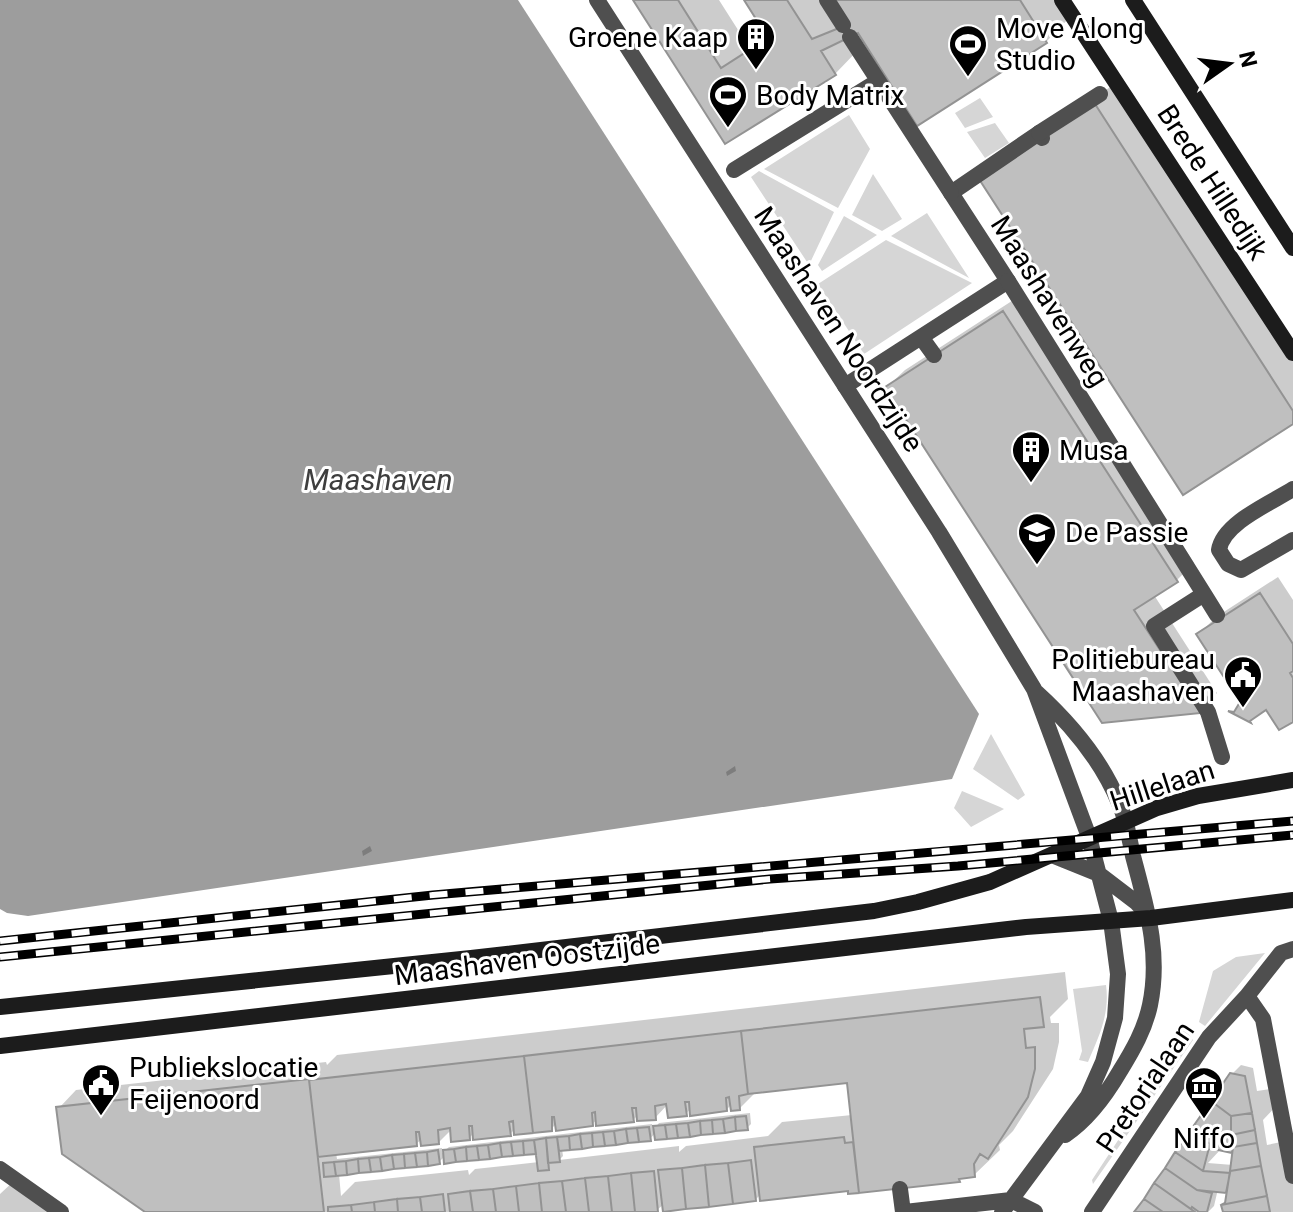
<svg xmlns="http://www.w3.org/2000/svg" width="1293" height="1212" font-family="Roboto,sans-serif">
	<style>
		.green { fill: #d6d6d6 }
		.water { fill: #9d9d9d }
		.shadow { fill: #0003; fill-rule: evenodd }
		.building { fill: #bfbfbf; stroke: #939393; stroke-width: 2 }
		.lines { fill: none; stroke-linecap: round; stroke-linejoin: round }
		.lane { stroke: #4f4f4f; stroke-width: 16 }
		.street { stroke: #4f4f4f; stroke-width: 16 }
		.secondary { stroke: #1c1c1c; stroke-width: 16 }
		.rail-casing { stroke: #000; stroke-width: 9 }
		.rail { stroke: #fff; stroke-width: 6; stroke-dasharray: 18; stroke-linecap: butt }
		.labels { text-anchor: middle; stroke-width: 6; stroke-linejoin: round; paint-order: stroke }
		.poi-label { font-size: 28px; fill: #000; stroke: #fff; text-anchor: start }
		.street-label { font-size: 28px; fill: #000; stroke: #fff }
		.water-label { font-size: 30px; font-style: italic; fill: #3e3e3e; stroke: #fff }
	</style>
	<rect width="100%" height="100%" fill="#fff"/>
	<path class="green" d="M980,98L993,117L965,128L955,113Z
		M849,115L870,149L838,208L764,169Z
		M995,123L1009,143L985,158L967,132Z
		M759,171L834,212L809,265L751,177Z
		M873,174L902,219L882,231L852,215Z
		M927,213L969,278L891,236Z
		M844,216L877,235L822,271L818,265Z
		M886,240L972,283L864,354L818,284Z
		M991,734L1025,795L1018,800L973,769Z
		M962,791L1000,807L1004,809L971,827L954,808Z
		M1265,953L1205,1026L1199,1022L1213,971L1236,957Z
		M1106,985C1110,1014 1099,1036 1088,1062L1079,1060L1082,1051L1073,989Z
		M1182,1024L1193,1040L1093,1184L1092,1180L1153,1087Z"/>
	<path class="water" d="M0,0H518L979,714L952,779L28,916L7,913L0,909Z"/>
	<path class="shadow" d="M635,0H719L747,44L766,32L746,0H1061L1071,16L1046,42L859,31L851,34L860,48L835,74L726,142Z
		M1121,80L1293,347V422L1092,99Z
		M1021,295L1194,563L1177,580L1154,595L1217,693L1200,711L887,387L905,370Z
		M1278,577L1293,600V719L1267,707L1243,702L1199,634L1216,617Z
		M735,766L736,771L727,776L726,772Z
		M370,846L372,851L363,856L362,851Z
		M1065,972L1068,999L1050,1017L1051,1023H1059V1042L1053,1069L1013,1131L999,1145L1000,1150L974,1175L962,1177L959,1180L762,1199V1193L755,1200L664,1204L657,1210L642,1212H149L59,1108L76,1090L326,1062L327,1065L337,1055ZM848,1081L852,1115L782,1122L768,1136L686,1146L679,1152V1146L559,1160L563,1156L562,1149L650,1139L656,1132L747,1128L751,1124L750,1113L659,1123L653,1130L652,1124L449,1147L442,1153V1148L337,1159L336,1153L416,1144L422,1139L439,1142L452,1129L469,1138L475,1132L510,1134L516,1128L551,1129L557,1123L592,1124L598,1119L633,1120L639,1114L655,1118L668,1104L686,1114L691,1108L726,1110L732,1104L740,1108L756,1092ZM538,1151L539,1162L475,1169L469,1175L468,1170L355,1182L341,1196L339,1174L439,1162L445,1156Z
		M1241,1065L1253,1068L1257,1091L1277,1088L1279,1103L1263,1120L1267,1145L1286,1141L1293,1179V1212H1225L1223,1204L1227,1200L1230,1187L1225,1191L1218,1189L1214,1206L1208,1212L1198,1209L1196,1212H1137L1232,1074ZM1221,1149L1234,1152L1233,1165L1208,1163Z
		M15,1180L57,1212H0V1194Z"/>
	<path class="building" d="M633,0H678L721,68L768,38L744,0H787L812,39L839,28L836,0H1020L1047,43L917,126L858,33L821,51L836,75L725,144Z
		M1095,104L1293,411V424L1183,495L979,179Z
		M1003,311L1178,582L1134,610L1201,713L1102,723L885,387Z
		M1260,593L1293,644V671L1290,673L1293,678V722L1279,730L1266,710L1250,721L1251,723L1228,711L1234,712L1240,702L1196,634Z
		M1040,997L1044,1027L1024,1029L1026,1048L1035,1047V1069L1028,1097L988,1159L980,1154L974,1164L975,1177L959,1179L960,1182L859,1193L847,1083L748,1094L741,1031Z
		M741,1031L748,1094L739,1096L740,1110L731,1111L729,1097L726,1098L727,1111L690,1116L689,1102H685L687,1116L668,1118L666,1104L655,1106L656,1120L637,1121L636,1108H632L634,1122L596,1126L595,1112L592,1113L593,1126L556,1131L554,1117H552V1131L533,1133L524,1056Z
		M524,1056L533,1133L514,1135L513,1121L509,1122L511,1136L473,1140L472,1126H469L470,1140L451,1142L450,1128L438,1130L439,1144L421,1146L419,1132H416L417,1146L318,1157L309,1080Z
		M1230,1073L1245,1076L1252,1113L1231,1116L1211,1101Z
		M309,1079L324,1212H145L62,1154L56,1107Z
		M1211,1101L1231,1116V1135L1255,1130L1257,1143L1233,1147L1232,1153L1209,1148L1210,1144L1190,1131Z
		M1252,1113L1255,1130L1231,1135V1116Z
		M746,1116L748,1130L736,1131L735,1117Z
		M735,1117L736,1131L725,1133L723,1119Z
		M723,1119L725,1133L713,1134L712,1120Z
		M712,1120L713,1134L701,1135L700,1121Z
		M700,1121L701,1135L690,1137L688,1123Z
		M688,1123L690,1137L678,1138L676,1124Z
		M676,1124L678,1138L667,1139L665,1125Z
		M665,1125L667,1139L655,1140L653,1126Z
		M649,1127L651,1141L639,1142L637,1128Z
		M637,1128L639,1142L628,1143L626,1129Z
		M626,1129L628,1143L616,1145L614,1131Z
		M614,1131L616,1145L605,1146L603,1132Z
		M1190,1131L1210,1144L1203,1171L1175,1152Z
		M603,1132L605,1146L593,1147L592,1133Z
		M592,1133L593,1147L582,1149L580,1134Z
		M580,1134L582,1149L570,1150L569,1136Z
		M569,1136L570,1150L559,1151L557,1137Z
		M557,1137L560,1162L548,1163L546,1138Z
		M844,1137L845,1143L853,1142L859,1193L848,1194V1191L760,1201L754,1147Z
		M546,1138L549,1170L538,1171L534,1140Z
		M534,1140L536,1154L524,1155L523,1141Z
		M523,1141L524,1155L513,1156L511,1142Z
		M511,1142L513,1156L502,1157L500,1143Z
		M500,1143L502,1157L490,1159L488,1145Z
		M1257,1143L1261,1166L1230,1171L1233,1147Z
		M488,1145L490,1159L479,1160L477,1146Z
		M477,1146L479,1160L467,1161L466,1147Z
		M466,1147L467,1161L456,1162L454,1149Z
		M454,1149L456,1162L444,1164L443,1150Z
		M438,1150L440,1164L428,1166L427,1152Z
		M427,1152L428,1166L417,1167L415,1153Z
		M1175,1152L1203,1171L1230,1173L1226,1193L1197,1190L1165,1168Z
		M415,1153L417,1167L405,1168L404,1154Z
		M404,1154L405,1168L394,1169L392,1155Z
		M392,1155L394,1169L382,1171L380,1157Z
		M380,1157L382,1171L371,1172L369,1158Z
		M369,1158L371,1172L359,1173L358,1159Z
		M358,1159L359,1173L347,1175L346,1161Z
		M751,1160L756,1201L733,1204L728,1163Z
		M346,1161L347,1175L336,1176L334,1162Z
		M334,1162L336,1176L324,1177L323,1163Z
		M728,1163L733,1204L709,1207L705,1165Z
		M705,1165L709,1207L686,1209L682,1168Z
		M1261,1166L1267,1196L1221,1205L1225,1203L1230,1171Z
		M682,1168L686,1209L663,1212L658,1170Z
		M1165,1168L1197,1190L1212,1193L1207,1212H1199L1192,1207L1191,1209L1154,1183Z
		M654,1171L658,1212H635L631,1173Z
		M631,1173L635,1212H612L608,1176Z
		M608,1176L612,1212H589L585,1178Z
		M585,1178L589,1212H566L562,1181Z
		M562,1181L566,1212H542L539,1183Z
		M539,1183L542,1212H519L516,1186Z
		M1154,1183L1195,1212H1163L1144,1199Z
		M516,1186L519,1212H496L493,1189Z
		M493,1189L496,1212H473L470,1191Z
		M470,1191L473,1212H450L448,1194Z
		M443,1194L445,1212H422L420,1197Z
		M1267,1196L1270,1212H1223L1221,1205Z
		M420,1197L422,1212H398L397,1199Z
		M397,1199L398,1212H375L374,1202Z
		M1144,1199L1163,1212H1134Z
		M374,1202L375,1212H352L351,1205Z
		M351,1205L352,1212H328V1207Z"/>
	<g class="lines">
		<path class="lane" d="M921,337L1008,281L951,193L1039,133L1042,138
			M845,386L921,337L934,355
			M900,1189L903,1212"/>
		<path class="street" d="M597,0L939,532L1034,689L1089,837L1111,921L1118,974L1115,1018L1103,1062L1088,1096L1002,1212
			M827,0L843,25
			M850,37L951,193
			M1039,133L1100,94
			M734,170L878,81
			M1008,281L1204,594
			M1293,489C1271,503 1223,523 1219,550L1228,564L1241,570L1293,540
			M1217,615L1204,594L1154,626L1208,712L1222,757
			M1036,692C1069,722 1102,761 1119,803C1127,820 1129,838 1133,856C1146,906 1161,952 1150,1005C1145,1029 1133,1050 1120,1071C1106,1095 1089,1119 1065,1135
			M1052,855L1099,874L1137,903L1150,917
			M1247,996L1263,1019L1293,1176
			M0,1169L61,1212
			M1011,1200L1035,1212
			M905,1212L1011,1200
			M1092,1212L1209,1037L1247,996L1281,953L1293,949"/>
		<path class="secondary" d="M1062,0L1293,353
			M1133,0L1293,248
			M0,1007L471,958L874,911L918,902L990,882L1157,808L1198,796L1293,780
			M0,1046L1026,927L1151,918L1293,900"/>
		<g class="rail-casing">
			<path id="rail" d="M0,941L433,895L1293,821
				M0,957L770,879L958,866L1293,835"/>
		</g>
		<use href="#rail" class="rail"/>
	</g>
	<defs>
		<g id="building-pin" transform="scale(2)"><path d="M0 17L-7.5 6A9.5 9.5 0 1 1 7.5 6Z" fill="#000" stroke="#fff"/><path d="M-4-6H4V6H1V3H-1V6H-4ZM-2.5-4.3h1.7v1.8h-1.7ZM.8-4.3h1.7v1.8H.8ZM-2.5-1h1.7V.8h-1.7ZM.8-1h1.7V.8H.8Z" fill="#fff"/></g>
		<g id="stadium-pin" transform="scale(2)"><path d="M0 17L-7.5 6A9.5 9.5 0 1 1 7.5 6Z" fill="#000" stroke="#fff"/><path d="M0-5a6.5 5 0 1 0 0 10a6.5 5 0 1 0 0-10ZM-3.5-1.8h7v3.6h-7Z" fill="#fff"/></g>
		<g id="school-pin" transform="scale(2)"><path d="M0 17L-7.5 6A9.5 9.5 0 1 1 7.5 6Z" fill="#000" stroke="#fff"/><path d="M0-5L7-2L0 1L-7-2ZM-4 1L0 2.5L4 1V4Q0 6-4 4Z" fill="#fff"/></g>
		<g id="civic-pin" transform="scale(2)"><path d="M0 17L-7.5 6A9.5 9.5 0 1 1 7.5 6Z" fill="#000" stroke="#fff"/><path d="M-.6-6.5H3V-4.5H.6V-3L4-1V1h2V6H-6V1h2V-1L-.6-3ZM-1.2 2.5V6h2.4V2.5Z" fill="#fff"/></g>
		<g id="museum-pin" transform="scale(2)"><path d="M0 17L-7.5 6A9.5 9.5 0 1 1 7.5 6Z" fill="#000" stroke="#fff"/><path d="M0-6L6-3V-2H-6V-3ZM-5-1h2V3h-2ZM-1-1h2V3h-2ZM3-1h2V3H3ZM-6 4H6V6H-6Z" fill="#fff"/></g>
	</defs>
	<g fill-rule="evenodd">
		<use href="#building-pin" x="756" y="37"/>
		<use href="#stadium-pin" x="968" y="44"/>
		<use href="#stadium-pin" x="728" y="95"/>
		<use href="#building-pin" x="1031" y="450"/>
		<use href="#school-pin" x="1037" y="532"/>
		<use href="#civic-pin" x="1243" y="675"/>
		<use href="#civic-pin" x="101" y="1083"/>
		<use href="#museum-pin" x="1204" y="1086"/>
	</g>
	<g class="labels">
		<g class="poi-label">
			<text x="996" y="38">Move Along<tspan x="996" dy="32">Studio</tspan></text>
			<text x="728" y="47" text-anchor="end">Groene Kaap</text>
			<text x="756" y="105">Body Matrix</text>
			<text x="1059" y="460">Musa</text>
			<text x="1065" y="542">De Passie</text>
			<text x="1215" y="669" text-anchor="end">Politiebureau<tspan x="1215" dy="32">Maashaven</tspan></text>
			<text x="129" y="1077">Publiekslocatie<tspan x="129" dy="32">Feijenoord</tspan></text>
			<text x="1204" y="1148" text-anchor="middle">Niffo</text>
		</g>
		<g class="street-label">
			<text transform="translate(1213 182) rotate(57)" y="10">Brede Hilledijk</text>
			<text transform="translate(1050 301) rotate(58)" y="10">Maashavenweg</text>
			<text transform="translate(839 329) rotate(57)" y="10">Maashaven Noordzijde</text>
			<text transform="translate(1162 785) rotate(-18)" y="10">Hillelaan</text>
			<text transform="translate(527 959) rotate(-7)" y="10">Maashaven Oostzijde</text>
			<text transform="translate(1145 1087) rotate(-56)" y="10">Pretorialaan</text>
		</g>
		<g class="water-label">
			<text x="378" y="490">Maashaven</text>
		</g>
	</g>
	<g transform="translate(1229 64) rotate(76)" stroke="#ffffff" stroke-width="6" paint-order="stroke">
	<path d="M0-6L14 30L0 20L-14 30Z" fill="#000000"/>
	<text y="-12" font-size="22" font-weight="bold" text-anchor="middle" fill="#000000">N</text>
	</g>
</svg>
